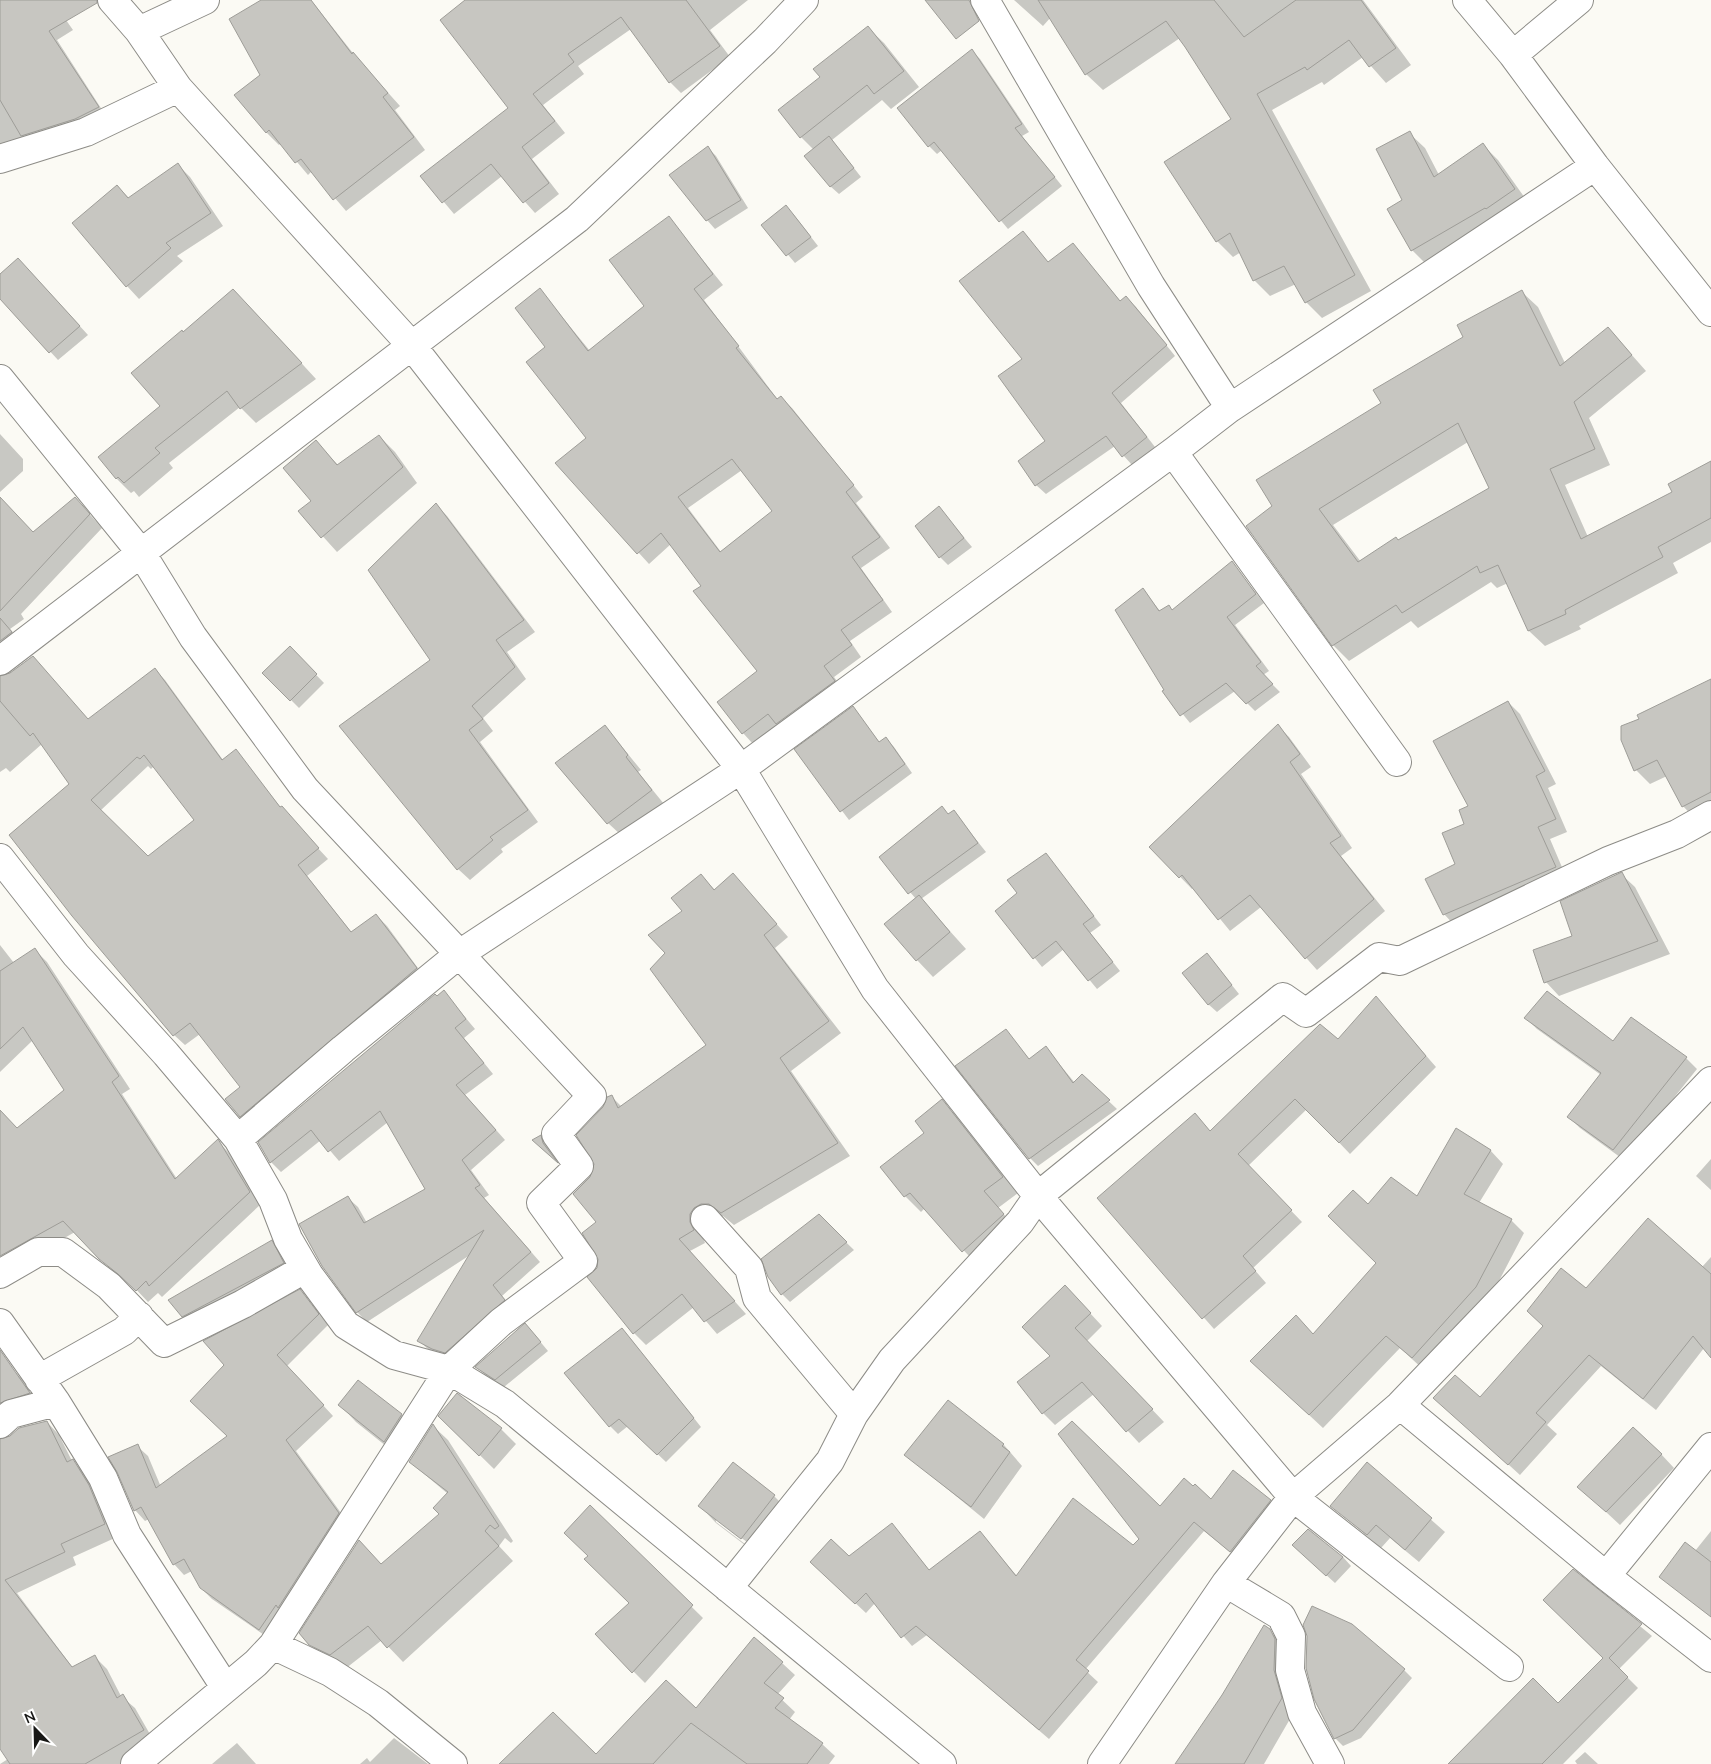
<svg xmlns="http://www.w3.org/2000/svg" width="1711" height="1764" font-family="'Nunito Sans',sans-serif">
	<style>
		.shadow { fill: #0003; fill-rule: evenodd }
		.building { fill: #c7c6c1; stroke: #9e9d98; fill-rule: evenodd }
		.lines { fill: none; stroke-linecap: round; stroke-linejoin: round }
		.minor-casing { stroke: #8d8c87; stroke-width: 30 }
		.minor { stroke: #fff; stroke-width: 28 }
	</style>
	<rect width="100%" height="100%" fill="#fbfaf4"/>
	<path class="shadow" d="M0,0H52L73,30L57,40L106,116L0,155Z
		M264,0H311L356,57L400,106L395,110L425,150L346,211L312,171L308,175L281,143L279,145L266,132L261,75Z
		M467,0H748L710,30L730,57L681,93L670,82L631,29L578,66L584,74L543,105L565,133L532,159L559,194L535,213L502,176L454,214L422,176L510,108Z
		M1014,0H1363L1411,65L1386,83L1363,57L1324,85L1322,82L1272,110L1371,291L1322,318L1306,302L1296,284L1270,296L1254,280L1241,252L1233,257L1217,241L1233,119L1180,38L1103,90L1086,74L1051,17L1043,26Z
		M868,28L884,43L919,87L891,109L882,100L832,140L861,177L839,194L830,186L814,150L801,137L822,78Z
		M972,51L980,59L1029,132L1022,136L1062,186L1008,229L942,150L937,154L929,146Z
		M1409,133L1425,148L1439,175L1483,145L1498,160L1530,205L1428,266L1412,250Z
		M708,148L716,156L748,208L715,229L707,220Z
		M178,165L190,177L223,226L177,256L183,261L139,299L127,286L117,186L130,199Z
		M794,215L818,246L795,263L763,225Z
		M668,217L723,285L704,300L778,400L781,398L792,408L863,497L856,503L890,548L861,568L892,612L850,641L861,657L834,677L845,692L787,734L778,725L753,744L743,733L759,671L703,586L671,544L649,564L557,463L588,438L547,347L540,290L590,351L645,306ZM742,470L774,511L721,552L688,508Z
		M1023,233L1049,263L1073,244L1121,302L1126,298L1136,307L1175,356L1121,403L1155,447L1132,465L1115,446L1046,494L1036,485L1047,442L1023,359Z
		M26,267L88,335L58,360L0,297V276Z
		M1522,292L1538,307L1565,363L1608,328L1646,371L1589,418L1610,465L1565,485L1588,537L1674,492L1711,463V542L1673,563L1678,573L1579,626L1581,629L1545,646L1529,631L1508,583L1497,588L1491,582L1418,628L1411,621L1349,661L1333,645L1248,527L1274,506L1383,403ZM1468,442L1490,489L1361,562L1333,525Z
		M248,305L316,379L256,423L240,407L169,463L173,468L139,497L134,491L131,493L116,478L161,406L184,334Z
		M0,434L23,459V471L0,492Z
		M379,436L395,452L417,483L337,552L300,511L312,501L316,442L339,466Z
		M0,498L33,533L75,498L102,528L21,614L24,619L10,629L24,645L0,666Z
		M436,505L447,516L535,632L507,652L526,679L483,718L493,731L480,742L538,822L501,849L503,852L470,880L458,869L432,660Z
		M939,508L972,547L948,565L940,557Z
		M1232,563L1264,603L1235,625L1269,671L1263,675L1280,692L1255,711L1235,691L1190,723L1164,691L1143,590L1160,611H1173Z
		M290,648L324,683L299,708L264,673Z
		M32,657L88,720L155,670L165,680L223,760L236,751L281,808L328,859L307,876L352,933L376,915L387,926L426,979L251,1126L241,1116L242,1087L200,1034L185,1045L174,1035L70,784L42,744L10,772L6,768L0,772V687L4,677ZM148,766L151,769L154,766L196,820L148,858L100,811Z
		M1711,681V813L1697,821L1683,806L1667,776L1650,784L1636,770L1641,719Z
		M1508,702L1520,714L1556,784L1548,788L1567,832L1550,839L1567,879L1456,927L1444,914L1470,807Z
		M853,708L880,743L886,739L894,747L912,773L849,820L796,750Z
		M605,726L641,770L638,772L664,804L622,836L608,823Z
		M1278,726L1289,737L1311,767L1301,774L1352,848L1341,856L1385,911L1317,970L1261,907L1230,931L1194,887L1192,889L1151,847Z
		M954,812L986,852L921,899L966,949L933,977L917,960L916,899L880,857Z
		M1046,854L1101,925L1090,933L1120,971L1097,989L1064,949L1042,967L997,911L1019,893Z
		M733,874L788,937L775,948L841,1033L791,1071L850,1156L734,1225L723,1216H714L702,1235L705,1243L690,1251L746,1314L717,1334L694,1307L646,1345L634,1333L598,1268V1222L591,1178L596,1164L604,1107L611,1096L622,1107L708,1045L667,953L701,876L715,890Z
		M1621,874L1635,887L1670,954L1559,996L1546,982L1574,937Z
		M0,945L14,963L35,950L47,962L130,1089L122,1094L177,1179L218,1141L229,1153L261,1204L162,1297L158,1293L148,1302L131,1284L113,1271L75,1232L11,1268L0,1258V1110L18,1130L66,1090L33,1040L0,1072Z
		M1207,954L1239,994L1217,1012L1208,1004Z
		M444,992L475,1029L464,1038L493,1074L465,1095L505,1140L471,1170L489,1195L484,1198L540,1262L502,1296L514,1310L455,1362L429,1350L419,1341L470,1255L367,1322L357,1312L348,1198L358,1207L367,1223L427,1189L388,1122L339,1161L321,1140L281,1172L271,1162L260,1143Z
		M1376,998L1436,1067L1350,1154L1307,1109L1248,1166L1302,1222L1253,1268L1266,1283L1214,1329L1098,1198L1195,1115L1211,1132L1338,1041Z
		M1526,1018L1614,1043L1686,1058L1697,1069L1624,1160L1580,1128L1569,1117L1601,1075L1537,1029Z
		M1006,1031L1030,1060L1046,1048L1075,1083L1082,1076L1117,1109L1038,1166L1030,1158Z
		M942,1101L957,1117L1018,1193L998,1208L1019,1231L979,1267L925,1208L921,1212L905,1196L925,1134Z
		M540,1136L548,1144L559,1163L541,1148Z
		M1490,1150L1503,1164L1479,1203L1511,1220L1524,1233L1489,1300L1425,1371L1400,1348L1323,1428L1265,1374L1313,1335L1377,1263L1368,1206L1417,1198Z
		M1711,1159V1190L1696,1176Z
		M819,1216L854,1250L790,1302L782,1294Z
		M272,1242L280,1250L291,1271L191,1324L183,1316Z
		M1711,1257V1356L1704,1348L1656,1410L1601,1366L1547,1425L1557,1434L1520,1475L1447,1409L1480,1399L1586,1290L1702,1267Z
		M300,1291L328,1325L287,1366L333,1416L296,1451L349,1524L270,1639L212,1599L201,1588L192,1571L184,1575L174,1564L149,1519L145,1521L135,1510L137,1446L148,1456L161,1487L229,1437Z
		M1077,1299L1102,1326L1087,1341L1164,1422L1139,1443L1094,1394L1055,1425L1043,1413L1052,1356Z
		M533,1333L548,1351L504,1387L485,1375L477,1367Z
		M630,1338L701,1427L666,1462L628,1426L618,1434L610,1426Z
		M12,1369L25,1382L41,1405L0,1428V1377Z
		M358,1381L402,1415L418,1431L401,1458L356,1422L340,1405Z
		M457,1395L501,1429L516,1444L494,1469L440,1416Z
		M948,1401L1004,1445L1022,1466L984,1519L906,1455Z
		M47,1422L59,1435L72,1461L85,1473L117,1537L73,1557L76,1565L17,1593L73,1668L95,1657L107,1669L121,1696L135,1708L155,1743L135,1764H0L8,1759L0,1747V1440Z
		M433,1426L448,1440L513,1541L511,1543L505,1538L499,1546L513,1561L403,1662L382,1640L345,1669L325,1659L310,1644L382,1565L441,1514L448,1494L410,1462Z
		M1661,1454L1674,1468L1620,1525L1579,1487Z
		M1367,1463L1445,1532L1419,1562L1390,1538L1381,1548L1332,1506Z
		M733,1464L774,1496L791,1513L758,1555L716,1523L700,1506ZM716,1519L747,1542L745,1544L716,1522Z
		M1211,1500L1270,1501L1279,1511L1240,1560L1204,1531L1085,1670L1098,1682L1049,1739L927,1635L912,1646L875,1603L866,1613L821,1571L849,1558L891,1525L930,1571L979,1532L1017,1576L1133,1547L1141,1539L1161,1507Z
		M590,1507L703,1618L645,1683L596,1634L631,1603Z
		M1711,1531V1616H1710L1661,1577L1695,1551Z
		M1302,1553L1343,1557L1351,1566L1335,1583Z
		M1573,1571L1652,1636L1619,1669L1638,1688L1563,1764H1481L1558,1705L1605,1658Z
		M1269,1630L1283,1644L1294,1712L1264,1764H1177Z
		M782,1663L795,1675L777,1695L795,1712L789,1720L822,1744L835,1756L829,1764H501L596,1756L696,1710Z
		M1404,1670L1412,1678L1361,1738L1343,1746L1335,1738Z
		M394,1738L428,1764H360L367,1758L370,1762Z
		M237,1743L256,1764H212Z
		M1585,1752L1598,1764H1577L1575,1761Z"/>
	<path class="building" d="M0,0H97V3L49,31L99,107L75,119L21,136L0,100Z
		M261,0H311L352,54L353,52L388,93L383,97L414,137L333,200L301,159L295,163L269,130L266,133L234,95L260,75L229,19Z
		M465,0H686L720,46L669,83L621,17L568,54L574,62L533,94L555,121L522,147L549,183L523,203L491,164L442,203L420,176L508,108L440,20Z
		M925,0H969L979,21L956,39Z
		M1038,0H1214L1244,37L1296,0H1361L1396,48L1369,67L1349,40L1307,70L1305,67L1257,94L1355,275L1305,303L1284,266L1253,281L1230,233L1216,242L1164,162L1231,119L1185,47L1166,21L1085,75Z
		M868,26L904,71L874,94L867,85L800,138L778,110L820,77L813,69Z
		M972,49L1022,124L1015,128L1055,177L999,222L934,142L928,147L897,108Z
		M1410,131L1434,177L1483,143L1515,189L1486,209L1485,208L1411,251L1387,209L1402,200L1376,149Z
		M829,136L854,168L830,187L804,156Z
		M708,146L741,200L706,221L669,175Z
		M178,163L211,213L166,243L171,248L126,287L72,223L117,185L128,198Z
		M786,205L811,237L786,256L761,225Z
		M669,216L713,274L694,289L739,346L736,348L777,399L781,396L854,485L846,492L880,537L852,557L883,600L841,630L852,645L824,666L835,681L776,724L768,714L742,734L717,702L757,671L693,591L701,586L661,533L637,554L555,463L586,438L526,362L545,347L515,308L540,288L588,351L644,306L609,260ZM732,459L772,511L720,552L678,497Z
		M1023,231L1048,262L1073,243L1120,301L1126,296L1167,345L1112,393L1147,437L1122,457L1106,436L1035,486L1018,461L1045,441L998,376L1022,359L959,281Z
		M18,258L80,326L49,353L0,299V274Z
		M233,289L302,363L240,409L227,391L155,448L160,453L124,483L118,477L116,479L98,457L160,406L131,373L182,330L183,332Z
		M1522,290L1560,366L1608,327L1632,355L1574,402L1595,449L1550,469L1581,539L1672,492L1668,484L1711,461V518L1658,547L1663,557L1565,610L1566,614L1528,631L1498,565L1480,573L1477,566L1402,613L1396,605L1332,646L1246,526L1272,506L1256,480L1381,403L1373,390L1463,337L1457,325ZM1458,423L1489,488L1398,540L1396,537L1358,562L1319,509Z
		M379,435L403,467L321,538L298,511L311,501L283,468L316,440L337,465Z
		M0,497L33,532L75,497L90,514L0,611Z
		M436,503L524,620L496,640L515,667L472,706L483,719L469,730L528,810L490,837L493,840L457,870L339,726L430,660L368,570Z
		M939,506L964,538L939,558L915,526Z
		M1232,561L1256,594L1227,617L1261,662L1256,666L1273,684L1246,704L1226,683L1180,716L1162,691L1164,690L1115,610L1143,588L1159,611L1169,605L1172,610Z
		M0,618L12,632L0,641Z
		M290,646L317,674L290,701L262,673Z
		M33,656L88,719L155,668L222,760L236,749L280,807L282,806L319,848L298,865L351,932L376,914L417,968L240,1117L225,1099L240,1087L190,1023L173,1036L72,916L9,835L69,784L33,733L30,736L0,701V676L10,673ZM144,755L194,820L148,856L91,800L137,757L140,759Z
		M1711,679V792L1682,807L1657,760L1634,771L1621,740V726L1639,719L1637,715Z
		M1508,701L1545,771L1536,776L1556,819L1538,827L1556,867L1443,915L1425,879L1455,864L1442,833L1464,824L1459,810L1468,806L1433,741Z
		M853,706L879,742L886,737L905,764L840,812L794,749Z
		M1278,724L1300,754L1290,762L1341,836L1330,843L1374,899L1305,959L1250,895L1218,920L1182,875L1179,878L1149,847Z
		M605,725L628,755L626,757L652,790L607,824L555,763Z
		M942,806L948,814L954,810L978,843L908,894L879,857Z
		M1046,853L1094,916L1083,924L1113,962L1088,981L1056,941L1033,959L995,911L1017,893L1007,880Z
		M1622,872L1658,941L1544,983L1533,950L1572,936L1560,901Z
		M733,873L777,924L764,935L829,1021L780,1058L838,1143L721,1213L709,1204H701L694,1208L690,1214V1222L694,1230L679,1239L735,1301L704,1322L682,1294L633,1334L587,1277L597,1268L598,1259L582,1233L596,1222L573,1194L590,1177L594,1164L576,1135L603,1107L607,1097L612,1095L618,1108L706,1045L650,969L665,953L648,935L682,911L671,898L701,874L714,890Z
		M919,895L950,932L916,961L884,924Z
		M35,948L119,1076L112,1082L175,1179L218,1139L250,1192L149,1286L146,1281L136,1291L118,1274L99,1259L63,1221L0,1256V1110L17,1128L64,1090L23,1027L0,1049V971Z
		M1207,953L1232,985L1208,1005L1182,973Z
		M444,990L466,1019L455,1028L484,1063L456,1085L496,1130L462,1160L480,1185L475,1188L531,1252L493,1285L505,1300L445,1353L432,1349L417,1341L484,1230L356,1313L322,1266L299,1224L348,1196L364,1223L425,1189L380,1111L328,1152L311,1130L270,1163L258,1142L435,994L437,996Z
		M1547,991L1613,1041L1631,1017L1687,1057L1613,1150L1567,1117L1601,1073L1524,1018Z
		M1376,996L1426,1056L1339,1143L1295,1099L1238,1154L1292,1210L1243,1256L1256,1271L1202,1319L1097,1198L1195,1113L1210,1131L1320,1024L1338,1039Z
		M1006,1029L1029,1059L1046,1046L1073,1083L1082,1074L1110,1100L1029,1159L955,1066Z
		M942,1099L1003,1177L984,1191L1004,1214L962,1252L910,1193L904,1197L880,1167L924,1133L915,1121Z
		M1456,1128L1491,1150L1464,1194L1512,1219L1476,1287L1412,1358L1386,1336L1309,1415L1250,1361L1296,1315L1313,1334L1376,1263L1328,1216L1353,1190L1368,1204L1391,1177L1417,1196Z
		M541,1135L543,1143L558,1163L532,1140Z
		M819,1214L847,1242L781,1295L768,1277L761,1259Z
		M1648,1218L1711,1274V1358L1693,1336L1643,1399L1589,1355L1536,1413L1546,1422L1508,1465L1433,1398L1455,1375L1480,1397L1543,1326L1527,1311L1561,1268L1586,1288Z
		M272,1240L284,1263L182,1317L168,1300Z
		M1065,1285L1091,1313L1075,1328L1153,1409L1126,1432L1082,1382L1042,1414L1017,1382L1050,1356L1022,1327Z
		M300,1289L319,1314L277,1355L324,1405L286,1440L339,1513L278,1608L276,1605L259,1630L200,1588L184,1559L173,1565L141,1507L134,1511L117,1472L108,1457L138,1444L156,1488L227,1436L190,1401L224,1365L203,1341Z
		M525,1323L541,1342L495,1380L475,1367Z
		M622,1328L694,1418L657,1455L619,1419L609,1427L564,1373Z
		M0,1350L30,1393L0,1403Z
		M358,1380L402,1414L384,1442L338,1405Z
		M457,1393L502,1428L479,1456L438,1416Z
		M948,1400L1004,1444L1002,1446L1010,1452L971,1507L904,1455Z
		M47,1421L67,1462L73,1459L89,1485L105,1524L61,1544L65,1552L5,1580L72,1667L95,1655L117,1698L123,1694L144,1730L85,1764H10L0,1749V1439L10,1436L19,1428Z
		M1072,1421L1160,1506L1184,1478L1193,1486L1195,1484L1211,1499L1233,1470L1271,1500L1230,1552L1194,1522L1076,1660L1089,1671L1039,1730L916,1626L901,1638L866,1593L855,1604L810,1562L831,1539L849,1556L892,1523L929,1570L980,1531L1016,1576L1073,1498L1133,1545L1139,1539L1058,1434Z
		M433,1424L499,1526L495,1529L490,1525L485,1531L499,1546L387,1648L368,1626L330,1655L309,1645L299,1633L359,1540L381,1564L439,1514L433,1508L448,1492L409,1462Z
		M1633,1427L1662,1454L1606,1512L1577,1487Z
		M733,1462L775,1495L741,1539L698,1506Z
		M1367,1462L1432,1518L1405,1550L1376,1525L1367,1535L1330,1506Z
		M590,1505L693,1605L632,1673L595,1634L629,1603L584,1559L588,1556L564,1533Z
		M1308,1529L1343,1557L1326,1576L1292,1545Z
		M1685,1542L1711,1562V1617L1659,1577Z
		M1573,1569L1642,1624L1609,1658L1628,1677L1542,1764H1448L1533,1678L1558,1703L1603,1658L1543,1600Z
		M1312,1606L1352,1624L1405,1669L1353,1730L1334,1739L1314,1699L1306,1668L1307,1636L1303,1625Z
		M1264,1625L1270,1629L1275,1639L1274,1670L1282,1698L1244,1764H1175L1222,1695Z
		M754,1637L783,1662L764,1683L784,1698L775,1708L823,1743L807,1764H747L691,1723L653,1764H499L553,1712L596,1754L666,1680L696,1708Z"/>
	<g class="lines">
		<g class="minor-casing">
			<path id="minor" d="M112,0L139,31L178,88L412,346L741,769L875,989L1038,1196L1293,1497L1509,1667
				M985,0L1151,286L1230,408
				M1467,0L1513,55L1595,166L1711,312
				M139,31L205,0
				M1513,55L1579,0
				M0,159L86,132L178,88
				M0,379L142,554L193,637L305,789L592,1096L556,1134L579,1166L541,1203L583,1261L501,1322L449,1370L273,1645
				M1173,452L1397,762
				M0,661L577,219L765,41L804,0
				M0,858L76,955L166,1054L238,1139L343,1049L458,955L741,769L1173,452L1230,408L1595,166
				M238,1139L273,1200L288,1239L309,1275L346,1325L394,1355L449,1370L505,1404L942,1764
				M705,1219L749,1268L757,1298L854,1414
				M0,1274L38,1252H63L109,1286L164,1343L243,1304L299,1272L309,1275
				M0,1323L56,1402L103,1478L127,1535L225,1687
				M39,1379L124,1331L139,1316
				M1400,1405L1606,1576L1711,1658
				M0,1424L11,1414L56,1402
				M1606,1576L1711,1447
				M1226,1583L1281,1616L1291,1636L1290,1670L1302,1713L1330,1764
				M728,1588L830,1461L854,1414L892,1360L1020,1222L1038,1196L1283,997L1306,1013L1379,957L1400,961L1608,861L1677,834L1711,815
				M135,1764L256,1663L273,1645L330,1672L378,1703L453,1764
				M1102,1764L1226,1583L1293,1497L1400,1405L1711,1081"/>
		</g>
		<use href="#minor" class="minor"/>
	</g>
	<g transform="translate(35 1729) rotate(337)" stroke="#ffffff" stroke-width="4" paint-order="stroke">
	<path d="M0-4L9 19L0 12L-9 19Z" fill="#181816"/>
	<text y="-8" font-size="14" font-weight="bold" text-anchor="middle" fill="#181816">N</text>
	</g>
</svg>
